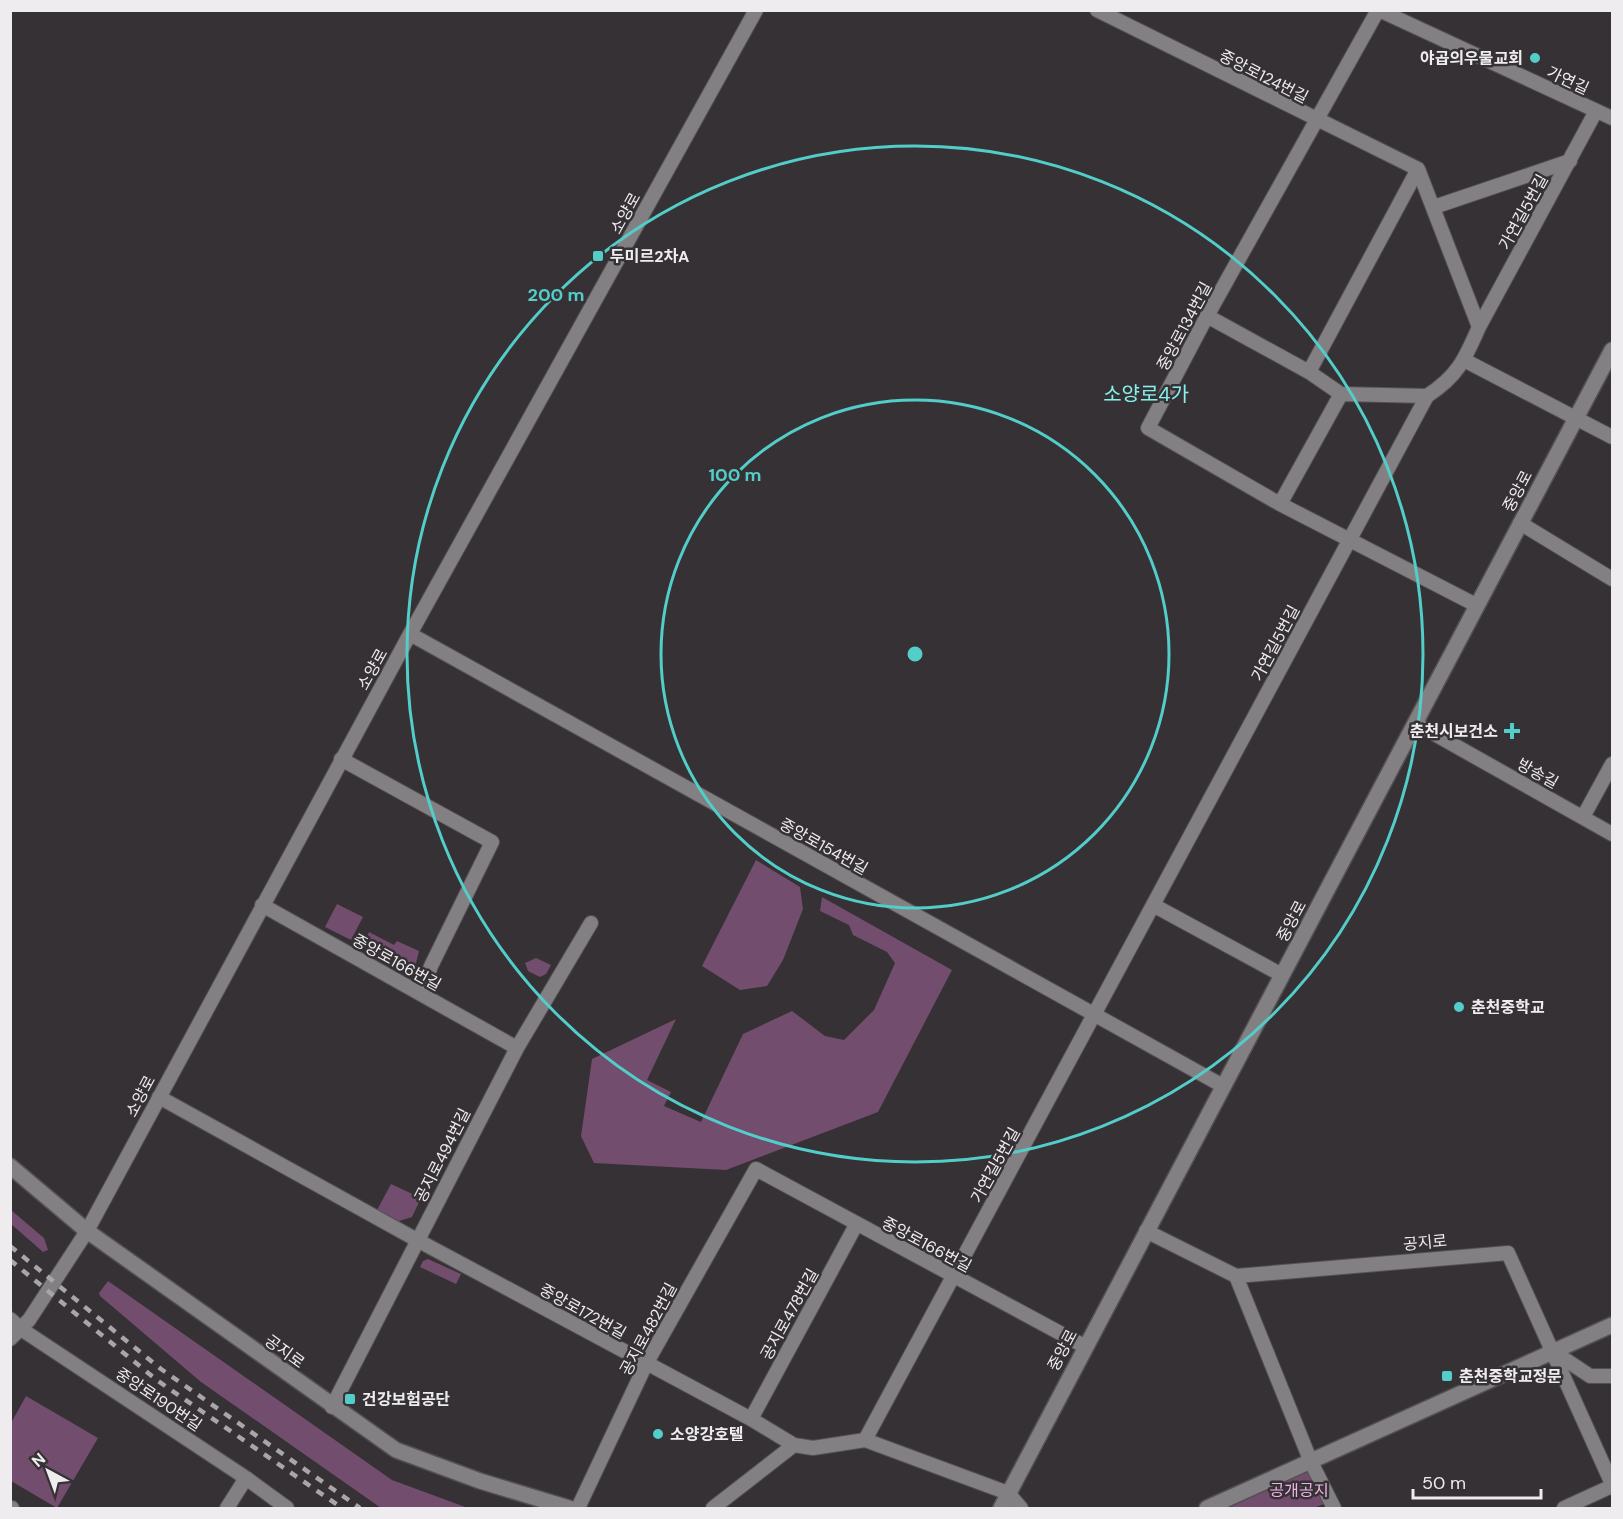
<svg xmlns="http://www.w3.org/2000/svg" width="1623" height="1519" font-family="'DM Sans','Noto Sans KR',sans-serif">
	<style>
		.green { fill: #724d6d }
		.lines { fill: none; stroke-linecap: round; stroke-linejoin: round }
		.minor-casing { stroke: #535053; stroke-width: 16 }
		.tertiary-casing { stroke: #535053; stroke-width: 18 }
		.minor { stroke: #838083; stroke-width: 14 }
		.tertiary { stroke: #838083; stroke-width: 15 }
		.rail { stroke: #a8a6a8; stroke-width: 4.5; stroke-dasharray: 8 8; stroke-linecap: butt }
		.ring { fill: none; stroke: #53cdc9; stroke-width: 3 }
		.poi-dot { fill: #53cdc9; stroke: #353134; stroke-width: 2 }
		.labels { text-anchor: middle; stroke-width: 5; stroke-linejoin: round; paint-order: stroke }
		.poi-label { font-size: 16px; font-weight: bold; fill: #eeecee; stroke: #353134; text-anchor: start }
		.street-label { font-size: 16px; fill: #eeecee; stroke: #353134 }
		.park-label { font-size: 16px; fill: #eeb1e6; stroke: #353134 }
		.quarter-label { font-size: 20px; fill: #85f0ec; stroke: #353134 }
		.centre { fill: #53cdc9; stroke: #353134; stroke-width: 3 }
		.ring-label { font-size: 18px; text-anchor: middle; font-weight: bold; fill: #53cdc9; stroke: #353134; stroke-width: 5; stroke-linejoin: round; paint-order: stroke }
	</style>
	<rect width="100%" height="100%" fill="#353134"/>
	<path class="green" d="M756,860L800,887L803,909L783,960L767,986L740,990L702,966Z
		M822,897L952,970L878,1112L726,1170L594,1163L581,1136L592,1059L676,1019L647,1080L671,1092L664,1106L701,1122L743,1034L792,1011L825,1036L844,1040L874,1010L895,963L887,952L853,935L849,925L820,911Z
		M337,904L363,917L351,940L325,927Z
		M369,932L394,945L397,941L419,951L413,975L362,947Z
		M536,958L551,965L546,974L540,977L528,971L525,963Z
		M391,1184L421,1198L412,1217L399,1221L377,1210Z
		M11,1210L44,1238L48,1250L43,1252L11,1224Z
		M428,1259L461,1274L456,1284L420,1267L423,1261Z
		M108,1281L392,1480L468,1508H381L201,1382L100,1296L99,1293Z
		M26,1396L98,1438L57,1508L11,1481V1423Z
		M1308,1466L1326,1503L1314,1508H1216Z"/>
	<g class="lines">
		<g class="minor-casing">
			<path id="minor" d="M1097,10L1418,169L1309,372
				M1378,10L1207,316L1148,428L1280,504L1476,605
				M1379,10L1612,118
				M1418,169L1479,327
				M1434,207L1570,161
				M1207,316L1309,372L1341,394L1427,396
				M1464,360L1612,437
				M1280,504L1341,394
				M1520,523L1612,579
				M410,634L1223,1086
				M1415,723L1612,834
				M341,759L492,842L431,966L421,994
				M1583,817L1612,764
				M262,905L517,1048
				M1153,905L1282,975
				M159,1097L417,1240L751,1419L794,1445L813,1448L865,1440L1008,1493L1021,1508
				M1146,1231L1236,1276L1311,1462L1334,1508
				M1236,1276L1508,1253L1612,1484
				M10,1319L21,1329L246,1478L287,1508
				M10,1339L29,1320L87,1231L410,634L756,10
				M1554,1352L1590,1376H1612
				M332,1407L517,1048L591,923
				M751,1419L856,1225
				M865,1440L1427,396C1458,376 1465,359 1479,327L1596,111
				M10,1508H12
				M227,1508L246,1478
				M578,1508L646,1364L756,1169L1084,1346
				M713,1508L794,1445
				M1564,1508L1612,1486"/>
		</g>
		<g class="tertiary-casing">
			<path id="tertiary" d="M10,1166L87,1231L396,1450L480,1481L569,1508
				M1001,1508L1612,350
				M1207,1508L1612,1325"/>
		</g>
		<use href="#minor" class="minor"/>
		<use href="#tertiary" class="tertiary"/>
		<path class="rail" d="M10,1246L161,1369L360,1508
			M10,1260L158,1381L342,1508"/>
	</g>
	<g class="ring">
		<circle cx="915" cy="654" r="254"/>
		<circle cx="915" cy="654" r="508"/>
	</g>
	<g class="poi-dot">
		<circle cx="1535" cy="58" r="6"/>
		<rect x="592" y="250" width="12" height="12" rx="3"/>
		<path d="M1509 722h6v6h6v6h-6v6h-6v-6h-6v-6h6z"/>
		<circle cx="1459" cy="1007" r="6"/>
		<rect x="1441" y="1370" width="12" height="12" rx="3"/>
		<rect x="344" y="1393" width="12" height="12" rx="3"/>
		<circle cx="658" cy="1434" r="6"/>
	</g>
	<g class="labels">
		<g class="poi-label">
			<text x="1523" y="64" text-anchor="end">야곱의우물교회</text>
			<text x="610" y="262">두미르2차A</text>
			<text x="1498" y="737" text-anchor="end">춘천시보건소</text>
			<text x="1471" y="1013">춘천중학교</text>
			<text x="1459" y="1382">춘천중학교정문</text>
			<text x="362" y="1405">건강보험공단</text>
			<text x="670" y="1440">소양강호텔</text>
		</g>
		<g class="street-label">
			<text transform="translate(1264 76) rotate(27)" y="6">중앙로124번길</text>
			<text transform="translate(1568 80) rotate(25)" y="6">가연길</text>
			<text transform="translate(1523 212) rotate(-61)" y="6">가연길5번길</text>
			<text transform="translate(625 213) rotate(-61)" y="6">소양로</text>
			<text transform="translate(1184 326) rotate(-62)" y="6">중앙로134번길</text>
			<text transform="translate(1517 491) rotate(-62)" y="6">중앙로</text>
			<text transform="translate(1275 643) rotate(-62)" y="6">가연길5번길</text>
			<text transform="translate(372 669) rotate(-61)" y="6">소양로</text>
			<text transform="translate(1538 773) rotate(29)" y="6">방송길</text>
			<text transform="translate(824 846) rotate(29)" y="6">중앙로154번길</text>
			<text transform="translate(1291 921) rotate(-62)" y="6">중앙로</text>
			<text transform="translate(397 962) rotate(29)" y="6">중앙로166번길</text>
			<text transform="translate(140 1096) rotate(-62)" y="6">소양로</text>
			<text transform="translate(442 1155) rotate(-63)" y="6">공지로494번길</text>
			<text transform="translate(995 1165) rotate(-61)" y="6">가연길5번길</text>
			<text transform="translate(1425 1242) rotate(-5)" y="6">공지로</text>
			<text transform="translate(927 1244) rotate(28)" y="6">중앙로166번길</text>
			<text transform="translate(583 1311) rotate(29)" y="6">중앙로172번길</text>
			<text transform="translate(789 1314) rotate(-61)" y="6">공지로478번길</text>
			<text transform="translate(648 1329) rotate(-62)" y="6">공지로482번길</text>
			<text transform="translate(1062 1350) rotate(-62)" y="6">중앙로</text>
			<text transform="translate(285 1351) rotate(36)" y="6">공지로</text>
			<text transform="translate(159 1399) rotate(34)" y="6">중앙로190번길</text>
		</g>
		<g class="park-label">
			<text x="1299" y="1496">공개공지</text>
		</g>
		<g class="quarter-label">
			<text x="1146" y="401">소양로4가</text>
		</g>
	</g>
	<circle cx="915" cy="654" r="9" class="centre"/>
	<g class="ring-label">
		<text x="556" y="301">200 m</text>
		<text x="735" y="481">100 m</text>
	</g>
	<rect width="1623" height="1519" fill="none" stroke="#eeecee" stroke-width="24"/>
	<g transform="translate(48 1471) rotate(319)" stroke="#353134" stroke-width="4.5" paint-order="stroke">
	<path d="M0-4.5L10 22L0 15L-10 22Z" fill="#eeecee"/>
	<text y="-9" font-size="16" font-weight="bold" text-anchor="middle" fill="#eeecee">N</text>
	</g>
	<path d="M1413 1489v9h128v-9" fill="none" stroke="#eeecee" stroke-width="3"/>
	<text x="1422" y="1489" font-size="18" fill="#eeecee" stroke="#353134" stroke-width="4.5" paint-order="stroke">50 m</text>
</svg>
